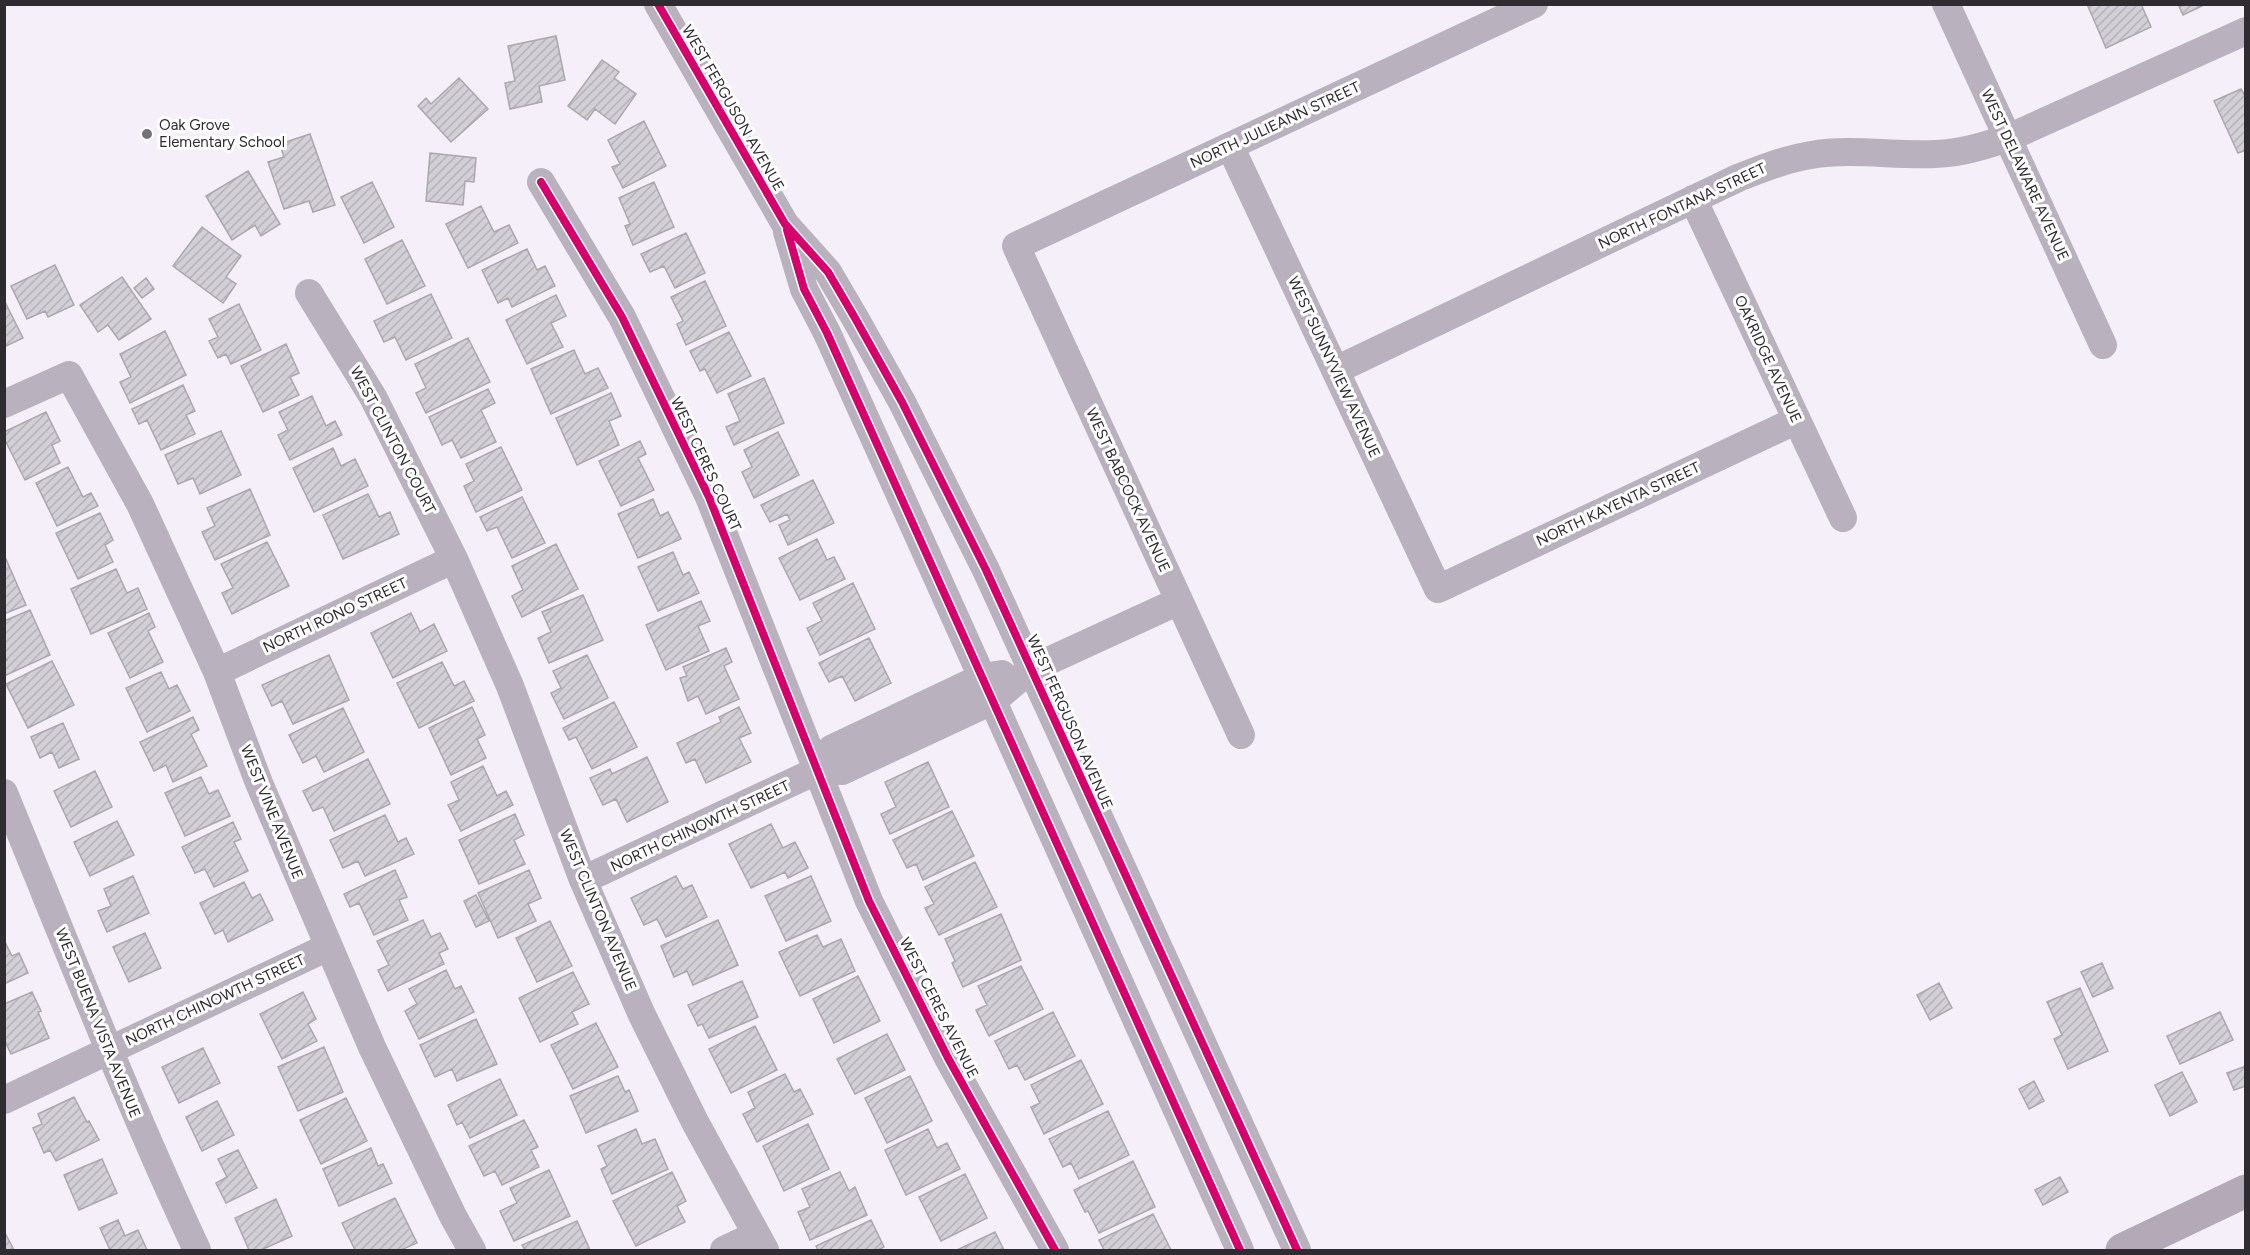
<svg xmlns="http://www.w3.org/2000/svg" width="2250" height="1255" font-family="Figtree,sans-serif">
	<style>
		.building { fill: url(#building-hatch); stroke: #aba7ae; stroke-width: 1.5 }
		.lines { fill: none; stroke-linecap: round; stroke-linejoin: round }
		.minor { stroke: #b9b2be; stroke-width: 28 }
		.major { stroke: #b3a9b7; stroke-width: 33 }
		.cycleway-casing { stroke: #fff; stroke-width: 11 }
		.cycleway { stroke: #d6006c; stroke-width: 8 }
		.poi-dot { fill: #737077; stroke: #fff; stroke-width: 2 }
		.labels { text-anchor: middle; stroke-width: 6; stroke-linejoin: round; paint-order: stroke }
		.street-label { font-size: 15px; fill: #2e2b31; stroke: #fff }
		.poi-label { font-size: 15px; fill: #2e2b31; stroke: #fff; text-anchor: start }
	</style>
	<defs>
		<pattern id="building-hatch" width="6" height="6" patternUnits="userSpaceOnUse" patternTransform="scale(1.5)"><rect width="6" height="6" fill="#d3cfd6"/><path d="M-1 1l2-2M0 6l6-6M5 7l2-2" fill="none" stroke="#b5b2b8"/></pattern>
	</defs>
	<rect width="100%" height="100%" fill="#f4eff8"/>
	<path class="building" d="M2087,4H2141L2151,27L2106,48Z
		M2178,4H2206L2183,15Z
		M556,36L565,80L539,86L542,102L510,109L505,83L515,81L508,46Z
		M602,60L619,72L614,78L636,94L615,124L595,109L587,120L568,106Z
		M459,78L488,109L451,142L418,106L426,98L431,104Z
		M2241,89L2246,97V150L2238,153L2214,101Z
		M644,121L666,166L623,188L612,167L620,164L608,140Z
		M310,134L335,205L313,212L309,201L284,209L268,162L284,157L280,144Z
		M430,153L476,158L474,182L465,181L463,205L426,201Z
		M248,171L280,224L261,236L255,225L232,240L206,196Z
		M372,182L394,227L364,243L341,197Z
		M654,182L674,227L633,245L625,226L630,224L619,198Z
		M481,206L494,232L509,225L518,243L468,268L446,224Z
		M202,227L241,256L226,277L236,284L223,303L173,266Z
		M686,233L705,273L675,288L664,266L650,272L641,254Z
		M402,240L425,286L387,304L365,259Z
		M527,249L537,270L545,266L555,286L512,307L508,298L498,303L482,270Z
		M55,265L74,305L48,317L45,311L27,319L11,286Z
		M122,277L151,319L119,340L108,325L98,332L80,305Z
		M146,278L154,289L142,298L134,288Z
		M705,281L726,326L686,345L677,324L683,321L671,297Z
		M431,294L452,338L406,360L395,337L384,342L374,321Z
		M556,295L566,316L551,323L563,347L527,364L506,320Z
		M4,300L23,338L4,347Z
		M239,304L261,350L231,364L226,354L218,358L209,341L218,337L209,319Z
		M165,331L186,375L130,403L120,382L131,377L120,354Z
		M729,332L751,376L717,393L705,369L700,371L690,351Z
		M468,338L490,382L426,413L416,393L426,388L415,364Z
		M286,344L299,373L290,377L299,395L263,412L241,366Z
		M574,350L585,374L598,368L608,388L551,414L531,369Z
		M764,378L784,423L734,445L726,427L740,421L728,394Z
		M183,385L195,411L186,415L195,434L161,450L147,420L139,424L132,409Z
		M488,389L495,403L481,410L496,442L461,458L452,440L442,445L429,417Z
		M611,393L621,416L609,421L619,445L577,465L556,418Z
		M312,396L326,426L335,421L342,435L290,460L278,435L288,430L279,412Z
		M46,412L60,441L52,445L60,463L25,480L4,438V432Z
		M221,431L241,475L200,494L193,478L178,484L165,455Z
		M778,432L799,475L754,498L742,472L752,467L744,450Z
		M640,441L646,454L638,458L654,490L621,506L599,461Z
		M501,447L522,490L476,512L464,486L474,481L466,464Z
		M333,448L341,466L355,459L368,486L314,512L293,468Z
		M68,467L83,497L91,493L98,506L57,526L36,483Z
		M813,480L834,523L788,545L779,525L790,520L787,514L770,522L761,505Z
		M250,489L270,535L215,560L202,532L215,526L207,508Z
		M368,494L379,517L390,512L399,534L343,559L323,515Z
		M522,497L545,543L512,558L497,527L487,531L480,517Z
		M653,499L660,516L668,512L681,539L638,558L618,514Z
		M100,513L113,540L105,545L113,562L78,579L56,533Z
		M817,539L827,560L834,557L845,579L800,600L779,558Z
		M267,542L289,586L232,614L222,593L233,588L221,564Z
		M556,544L578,589L522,617L512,596L523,590L512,566Z
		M673,552L683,575L689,572L699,593L658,611L638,567Z
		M6,559L26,605L4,614V560Z
		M116,569L127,593L138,588L147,609L91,634L71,589Z
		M853,583L875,629L820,655L807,628L822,621L813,603Z
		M583,595L603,640L549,663L538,638L551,632L542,612Z
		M701,601L710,621L698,626L709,651L666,670L646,625Z
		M30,610L50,655L4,676V661L7,660L4,656V621Z
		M149,613L155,627L148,631L163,662L130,678L108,633Z
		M411,613L420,632L434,624L447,651L393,678L371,633Z
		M869,638L891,683L855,701L842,676L829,682L819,663Z
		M726,648L732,662L724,666L739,699L706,714L698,696L688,701L680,678L687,676L683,667Z
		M329,655L349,700L293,724L282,701L272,706L262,685Z
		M587,655L608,698L564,719L551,693L561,688L553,671Z
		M52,661L74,705L28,728L6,684Z
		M442,662L454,686L464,681L474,701L419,728L397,683Z
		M161,672L169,689L177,685L190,711L147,732L126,688Z
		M614,702L637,747L592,769L576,737L569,740L563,728Z
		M472,707L485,735L477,739L486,758L451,775L429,728Z
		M739,707L751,733L739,738L751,762L706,783L695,759L686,763L677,743L721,722L719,717Z
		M343,708L364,752L324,772L316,756L303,763L289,735Z
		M193,717L199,730L191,734L207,766L173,782L166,765L154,771L140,742Z
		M63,723L79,759L59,768L52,752L40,758L31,737Z
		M647,757L668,802L627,822L616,799L603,805L590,778L610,769L612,774Z
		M368,759L390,804L334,831L323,807L313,811L303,791Z
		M928,762L949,807L890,834L881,814L896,807L885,782Z
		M483,766L497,796L506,791L513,805L461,831L448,805L459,800L451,782Z
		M95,771L112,807L71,827L54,791Z
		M201,777L209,794L218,790L230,816L185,836L165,793Z
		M952,811L974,856L923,880L916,864L907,868L893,840Z
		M515,814L524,835L514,840L525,864L479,884L459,840Z
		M385,815L398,842L406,838L414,854L365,876L358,861L343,868L330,840Z
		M117,821L134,855L90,876L74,842Z
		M233,822L241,839L234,842L248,871L214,887L205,869L195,873L182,847Z
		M771,824L783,848L795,842L808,868L788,878L785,872L751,888L729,844Z
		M975,862L997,907L939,935L925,908L934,904L925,887Z
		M395,870L407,897L399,900L408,920L374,935L359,903L350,907L344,894Z
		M529,870L541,898L528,904L536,921L498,938L478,893Z
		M133,876L149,913L107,932L98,911L111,906L104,889Z
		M676,876L683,889L692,885L707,917L666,937L657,919L644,925L631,898Z
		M811,876L831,921L786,941L765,896Z
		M244,882L252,898L260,894L273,920L228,942L223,930L215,934L200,903Z
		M476,895L489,921L476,927L464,901Z
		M1001,914L1021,960L963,987L952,963L955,961L945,939Z
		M423,920L431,937L440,933L448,949L439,953L444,964L388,991L378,970L389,965L377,941Z
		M718,920L738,965L693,985L687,971L674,977L661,946Z
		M550,921L572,966L537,982L516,938Z
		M145,933L161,968L129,982L113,947Z
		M817,935L823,947L841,939L855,971L800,996L779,952Z
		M4,940L12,956L19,953L28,973L4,984Z
		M2102,963L2113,988L2093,997L2081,972Z
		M1021,966L1043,1009L989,1036L976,1010L987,1005L978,986Z
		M446,970L455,989L461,986L474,1012L419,1039L405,1011L417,1004L409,989Z
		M573,972L589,1004L572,1012L578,1024L540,1042L519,998Z
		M858,976L880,1021L834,1043L813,999Z
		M742,981L758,1017L709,1038L702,1024L698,1026L688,1005Z
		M1939,983L1952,1008L1930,1020L1917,995Z
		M2080,988L2108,1051L2068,1069L2054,1039L2062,1035L2047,1002Z
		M32,992L41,1011L38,1012L49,1038L11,1054L4,1039V1004Z
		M303,992L316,1019L308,1024L317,1041L282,1059L260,1014Z
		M1053,1012L1075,1056L1025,1080L1017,1065L1009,1069L995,1041Z
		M2220,1012L2233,1040L2180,1064L2167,1036Z
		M476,1019L497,1064L457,1081L452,1069L435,1077L420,1045Z
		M596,1023L618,1067L573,1089L551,1045Z
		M755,1026L777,1070L731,1093L709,1049Z
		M887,1034L905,1070L855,1094L837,1059Z
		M324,1047L343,1092L298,1111L278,1067Z
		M203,1048L220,1083L179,1103L162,1067Z
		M1081,1060L1103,1104L1044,1134L1031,1107L1040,1103L1031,1085Z
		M2246,1066V1086L2234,1090L2227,1073Z
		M2182,1072L2197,1102L2170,1116L2155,1085Z
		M785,1074L794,1092L800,1089L813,1114L757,1142L743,1114L755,1108L748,1092Z
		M618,1076L625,1092L629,1090L638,1111L586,1133L570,1096Z
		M910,1076L932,1121L887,1143L865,1098Z
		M500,1079L517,1115L470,1138L462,1122L457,1125L448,1105Z
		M2034,1081L2044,1101L2029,1109L2019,1089Z
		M74,1097L87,1122L89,1121L99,1140L56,1161L50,1150L44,1153L33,1128L42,1124L38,1114Z
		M346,1098L367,1141L321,1164L300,1120Z
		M217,1101L234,1135L202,1151L186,1117Z
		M1108,1111L1129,1155L1079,1179L1071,1163L1063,1167L1049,1139Z
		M524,1120L538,1147L531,1150L539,1167L502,1185L495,1171L484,1176L469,1146Z
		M808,1124L829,1169L784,1191L763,1146Z
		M636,1129L642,1144L655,1139L668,1169L612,1194L601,1169L607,1166L598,1146Z
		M928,1129L937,1148L947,1143L960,1169L906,1195L885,1150Z
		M371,1148L378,1166L383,1164L392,1183L339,1206L323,1169Z
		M238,1150L257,1188L226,1203L216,1183L227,1177L218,1159Z
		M102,1159L117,1193L79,1210L64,1175Z
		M1133,1161L1155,1207L1099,1233L1088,1211L1085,1212L1074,1190Z
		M549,1170L570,1216L514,1241L500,1211L517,1203L510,1188Z
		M672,1172L686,1201L677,1206L685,1222L636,1246L613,1201Z
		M840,1172L849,1191L855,1187L867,1215L810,1240L798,1212L810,1207L802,1189Z
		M965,1174L987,1218L941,1241L919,1197Z
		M2060,1177L2068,1192L2043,1205L2035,1190Z
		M395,1198L417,1243L401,1250H355L342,1223Z
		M276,1199L292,1236L261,1250H249L235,1218Z
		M1153,1214L1171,1250H1104L1099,1240Z
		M118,1220L125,1236L138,1230L147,1250H110L100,1228Z
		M871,1220L884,1247L878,1250H818L816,1246Z
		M577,1221L590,1250H525L522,1245Z
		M4,1231L14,1250H4Z
		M995,1232L1004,1250H957Z"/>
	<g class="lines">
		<path class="minor" d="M658,4L785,224L828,272L855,318L902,402L986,570L1297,1250
			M1946,4L2103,345
			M1230,146L1438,589L1797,420
			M541,182L622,317L709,497L869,901L948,1058L1055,1250
			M1693,199L1843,518
			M787,232L804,289L827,333L1240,1250
			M309,293L373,397L454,559L510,686L583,880L642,1015L695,1122L765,1250
			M1336,370L1740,177C1764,168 1786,159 1811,155C1852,148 1894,156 1936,154C1961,153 1984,146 2008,138L2246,31
			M4,404L69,375L140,504L217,672L259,783L372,1047L453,1216L472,1250
			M217,672L454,559
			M1241,735L1016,246L1534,4
			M816,771L831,749L983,677L1002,674
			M4,793C67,946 127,1100 197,1250
			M583,880L816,771H842L994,700L1031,669L1179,601
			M4,1100L328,947
			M724,1250L756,1235"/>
		<path class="major" d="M2122,1250L2246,1191"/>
		<g class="cycleway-casing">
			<path id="cycleway" d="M658,4L785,224L828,272L855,318L902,402L986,570L1297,1250
				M541,182L622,317L709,497L869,901L948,1058L1055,1250
				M787,230L804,289L827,333L1240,1250"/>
		</g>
		<use href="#cycleway" class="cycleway"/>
	</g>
	<circle class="poi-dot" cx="147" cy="134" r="6"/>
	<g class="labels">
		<g class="street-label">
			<text transform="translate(733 108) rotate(60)" y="5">WEST FERGUSON AVENUE</text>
			<text transform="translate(1275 125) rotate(-25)" y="5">NORTH JULIEANN STREET</text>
			<text transform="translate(2025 175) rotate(65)" y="5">WEST DELAWARE AVENUE</text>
			<text transform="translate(1682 206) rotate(-25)" y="5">NORTH FONTANA STREET</text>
			<text transform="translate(1768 359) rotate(65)" y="5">OAKRIDGE AVENUE</text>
			<text transform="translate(1334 367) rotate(65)" y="5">WEST SUNNYVIEW AVENUE</text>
			<text transform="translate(393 440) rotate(62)" y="5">WEST CLINTON COURT</text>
			<text transform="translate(706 464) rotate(65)" y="5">WEST CERES COURT</text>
			<text transform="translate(1128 490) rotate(65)" y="5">WEST BABCOCK AVENUE</text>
			<text transform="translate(1618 504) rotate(-25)" y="5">NORTH KAYENTA STREET</text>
			<text transform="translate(335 615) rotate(-25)" y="5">NORTH RONO STREET</text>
			<text transform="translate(1070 722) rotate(66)" y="5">WEST FERGUSON AVENUE</text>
			<text transform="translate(272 812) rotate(68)" y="5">WEST VINE AVENUE</text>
			<text transform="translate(700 826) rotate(-25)" y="5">NORTH CHINOWTH STREET</text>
			<text transform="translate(598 910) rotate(67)" y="5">WEST CLINTON AVENUE</text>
			<text transform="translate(215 1000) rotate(-25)" y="5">NORTH CHINOWTH STREET</text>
			<text transform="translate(939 1008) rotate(63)" y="5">WEST CERES AVENUE</text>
			<text transform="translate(98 1023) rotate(68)" y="5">WEST BUENA VISTA AVENUE</text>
		</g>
		<g class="poi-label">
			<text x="159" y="130">Oak Grove<tspan x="159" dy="17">Elementary School</tspan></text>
		</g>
	</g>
	<rect width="2250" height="1255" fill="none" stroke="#2e2b31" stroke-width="12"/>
</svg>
